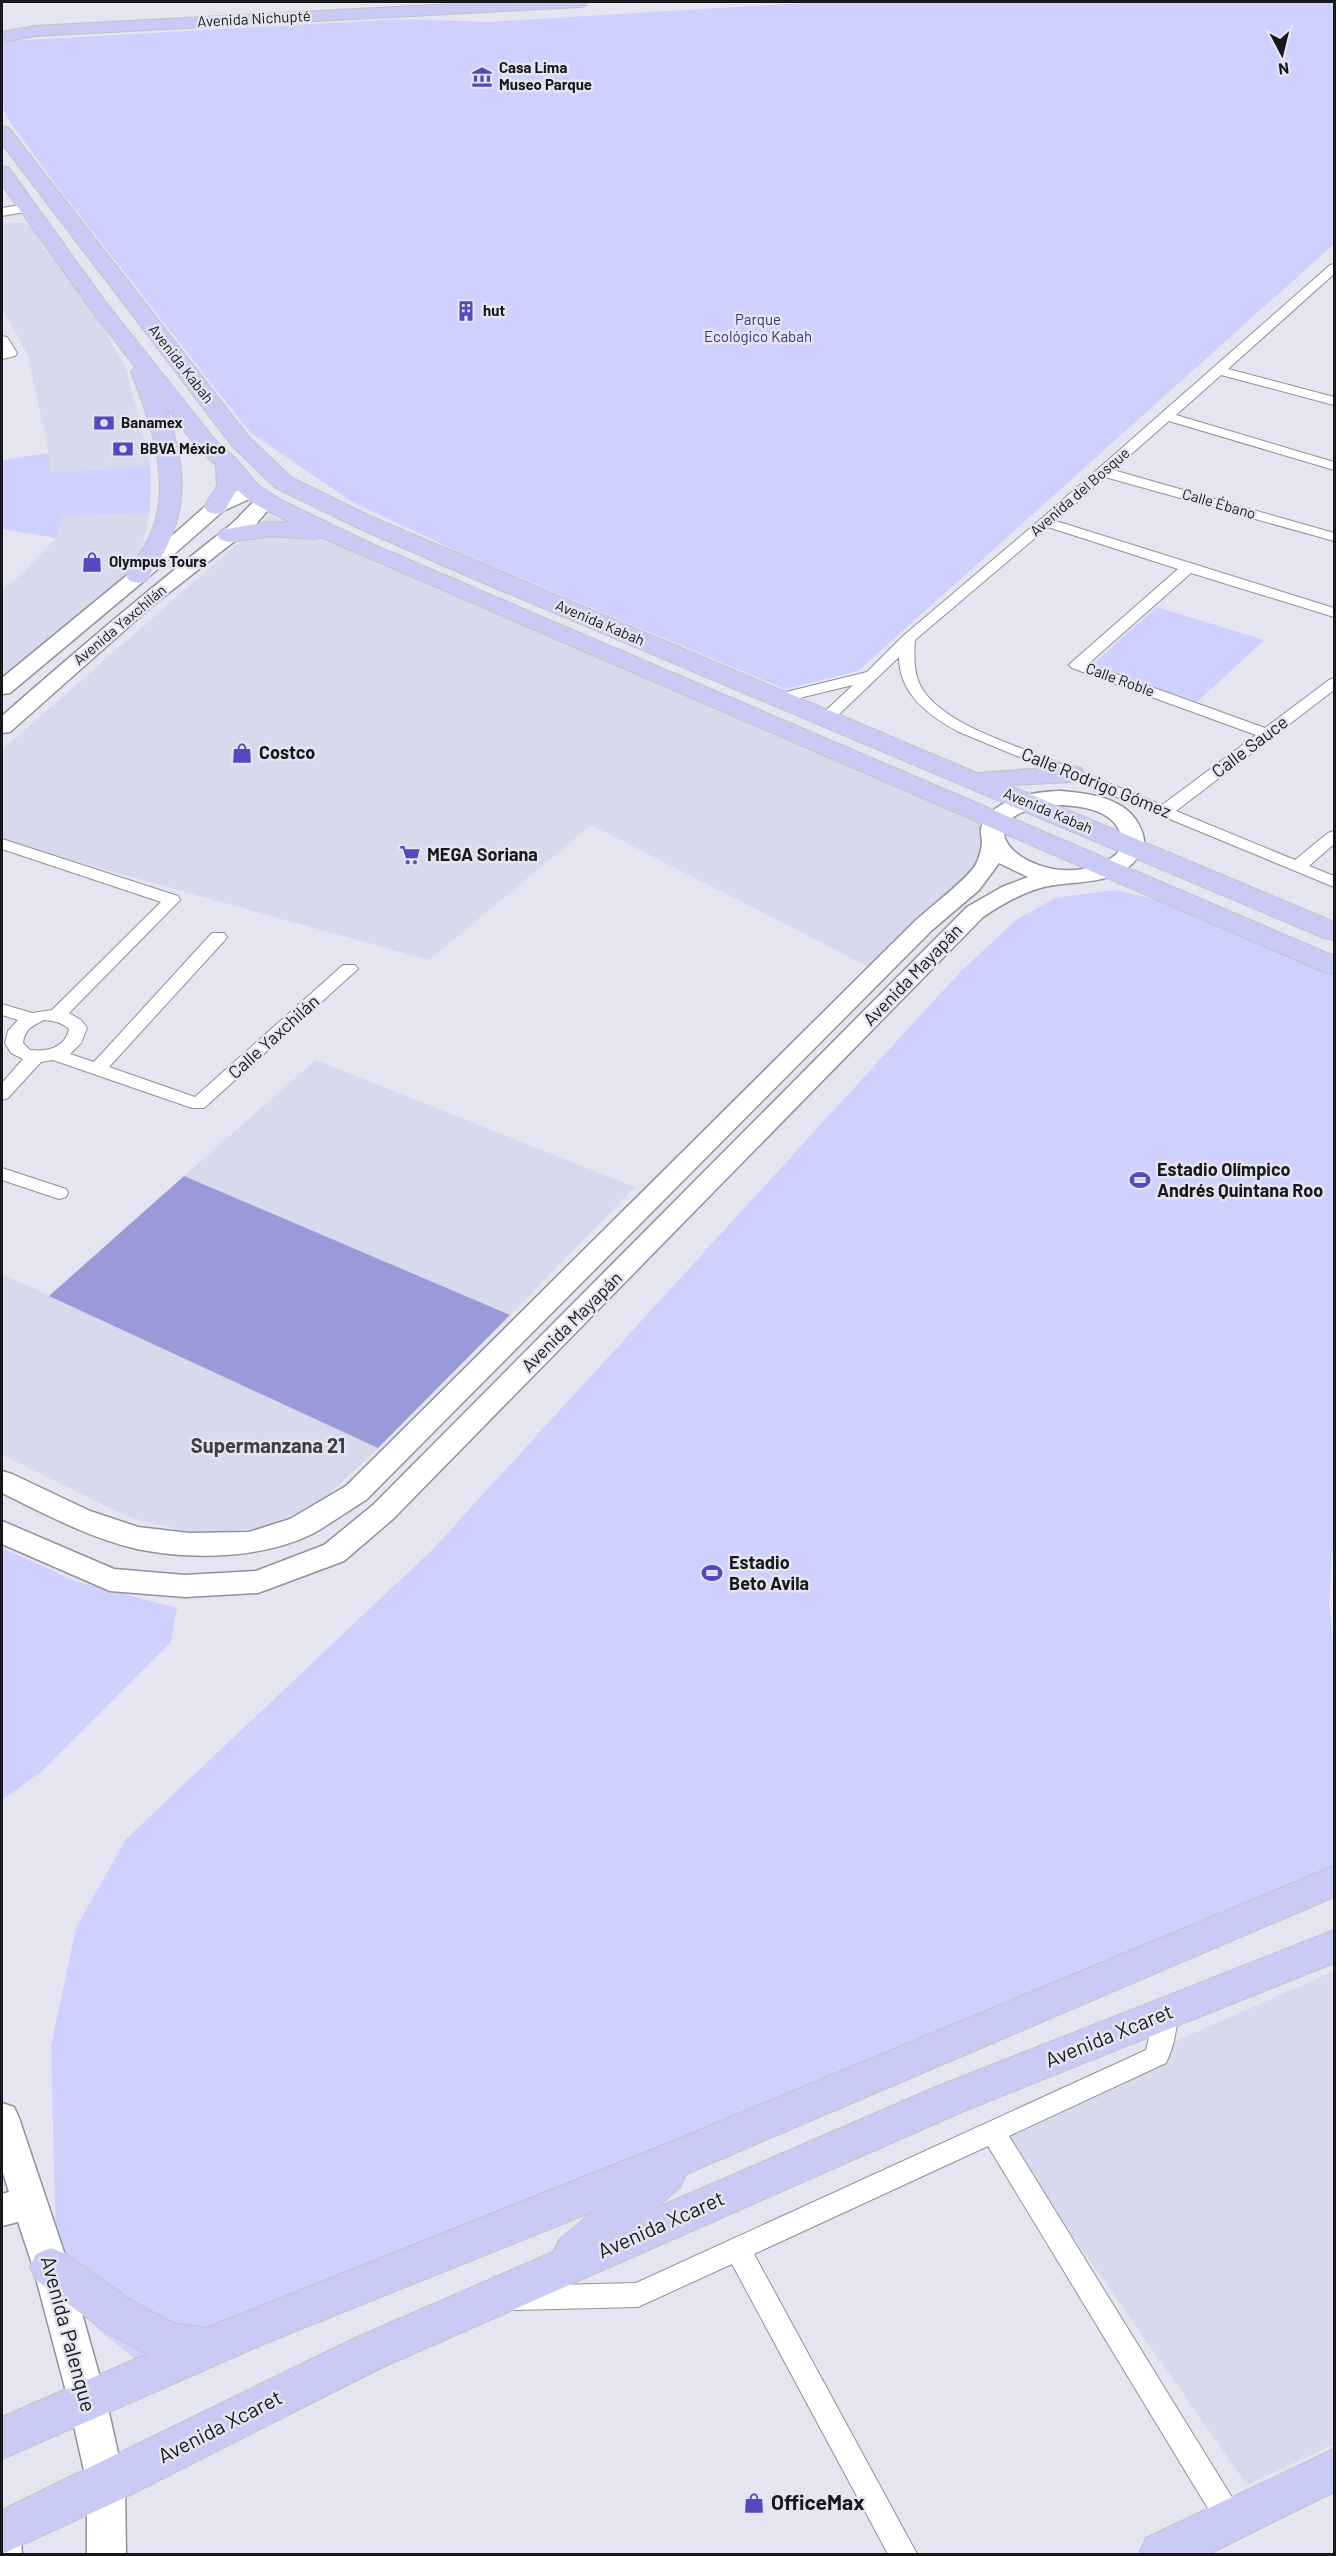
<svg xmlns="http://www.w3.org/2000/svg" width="1336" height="2556" font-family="Barlow,sans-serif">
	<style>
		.built { fill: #d7d9ec }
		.green { fill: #ced1fd }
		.forest { fill: #999bd9 }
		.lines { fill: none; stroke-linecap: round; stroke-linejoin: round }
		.street-casing { stroke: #90919c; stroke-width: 2 }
		.secondary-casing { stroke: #90919c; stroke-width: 3 }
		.primary-casing { stroke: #c3c3c4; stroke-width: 2 }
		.street { fill: #fff; fill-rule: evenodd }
		.secondary { fill: #fff; fill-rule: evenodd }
		.primary { fill: #cacbf5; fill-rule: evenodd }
		.labels { text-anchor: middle; stroke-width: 5; stroke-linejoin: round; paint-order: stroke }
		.far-street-label { font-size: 15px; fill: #18181c; stroke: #e4e5f0 }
		.far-poi-label { font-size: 15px; font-weight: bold; fill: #18181c; stroke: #e4e5f0; text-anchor: start }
		.far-park-label { font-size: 15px; fill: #3a357e; stroke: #e4e5f0 }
		.street-label { font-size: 18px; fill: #18181c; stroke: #e4e5f0 }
		.poi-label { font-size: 18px; font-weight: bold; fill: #18181c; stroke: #e4e5f0; text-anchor: start }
		.neighbourhood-label { font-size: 20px; font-weight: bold; fill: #3d3d47; stroke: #e4e5f0 }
		.near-street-label { font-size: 21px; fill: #18181c; stroke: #e4e5f0 }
		.near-poi-label { font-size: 21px; font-weight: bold; fill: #18181c; stroke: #e4e5f0; text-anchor: start }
	</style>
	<rect width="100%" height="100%" fill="#e4e5f0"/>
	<path class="built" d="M10,223H24L33,227L45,249L92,306L126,369L151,466L49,473V453L28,355L2,309V225Z
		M150,513L140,556L115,597L2,690V590L23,573L56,538L63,516Z
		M270,515L1010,837L881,973L591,825L429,960L2,841V750Z
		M316,1060L635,1187L510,1315L184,1176Z
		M2,1274L378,1448L315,1507L255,1529L197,1534L131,1518L2,1455Z
		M1334,1971V2444L1247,2485L993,2122Z"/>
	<path class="green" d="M820,2H1334V244L858,671L785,689L463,554L352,502L251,433L229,406L59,189L10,122L2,107V42L10,41L400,19L488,22Z
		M49,453L50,473L151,466L150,513L63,516L56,538L2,529V460Z
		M1157,607L1264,640L1197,702L1093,664Z
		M1114,890L1163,901L1334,973V1546L1332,1551L1329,1603L1334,1649V1874L263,2329L139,2362L99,2330L60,2277L55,2211L51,2046L76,1928L126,1839L433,1549L960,972L1016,920L1055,898Z
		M2,1548L75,1581L177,1608L171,1642L42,1771L2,1800Z"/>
	<path class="forest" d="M184,1176L510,1315L378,1448L49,1296Z"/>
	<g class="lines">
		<g class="street-casing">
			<path id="street" d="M26,204L32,208L30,211L2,216V208Z
				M1334,264V274L1228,369L1334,397V405L1221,375L1176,415L1334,462V470L1169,421L1113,470L1334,533V541L1105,477L1056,521L1334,608V617L1191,573L1088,664L1265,728L1329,680L1334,678V690L1176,811L1295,860L1328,833L1334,831V844L1309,866L1334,876V887L959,732C929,716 899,694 899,657L832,721L826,723L818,718L853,685L779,703L774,701L771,698L774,695L867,672L903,636L1041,519L1330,265ZM1048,527L1178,569L1072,662L1069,665L1072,668L1256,735L1162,805C1125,790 1088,775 1051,760C1013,744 946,725 923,690C913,675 914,657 915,640Z
				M2,336L7,337L17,353L15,356L2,359Z
				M2,839L178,896L180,900L69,1013L81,1020L87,1028L81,1043L70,1054L94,1062L212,933H224L227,937L224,941L109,1067L195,1097L343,965H355L358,969L204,1108H192L53,1060L41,1062L8,1098L2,1100V1083L23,1059L11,1053L5,1043L8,1031L18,1020L2,1015V1004L32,1013L52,1010L161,902L2,849ZM44,1020C54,1021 61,1022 69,1029C65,1048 47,1052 30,1050L23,1043C24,1030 33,1025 44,1020Z
				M2,1168L66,1189L68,1193L66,1197L59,1199L2,1180Z
				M1165,2003L1174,2006C1181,2020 1173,2049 1166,2063L1009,2136L1241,2512L1245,2521L1241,2530L1231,2534L1221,2530L988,2146L754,2254L917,2554H888L732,2264L638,2307L515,2310L506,2306L502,2298L506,2290L515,2286L636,2283L1146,2050L1156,2006Z"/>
		</g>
		<g class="secondary-casing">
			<path id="secondary" d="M251,485L258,487L261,491L258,495L223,511L145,580L10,693L2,694V678L131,572L209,503Z
				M266,495L273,497L276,501L255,525L152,606L10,732L2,733V716C76,651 150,588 228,527C240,518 252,499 266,495Z
				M1061,791C1086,793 1121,797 1136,820C1144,833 1148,844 1138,857C1116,888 1072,879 1040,888C1020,894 1001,905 983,917L393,1519L344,1561L258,1593L185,1597L110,1591L2,1544V1521L114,1569L185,1575L256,1571L324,1545L373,1505L967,907L1002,887L1028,877L999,863L979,890L931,931L366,1500C348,1511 330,1524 312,1534C262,1559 190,1560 137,1549C89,1538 45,1514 2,1493V1471L12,1474L90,1511L138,1527L189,1533L249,1532L290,1519L346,1486L915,921C928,909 970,877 976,864C979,859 982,848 982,842C982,837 980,833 981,828C990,799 1036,791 1061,791ZM1051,805C1074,805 1110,807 1120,832C1122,837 1123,844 1120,850C1115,857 1105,862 1097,865C1034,890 950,819 1051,805Z
				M2,2103L14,2107L19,2118L69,2267L106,2399L125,2484L126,2554H87V2484L68,2399L33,2267L18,2222L2,2226V2194L9,2192L2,2170Z
				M2,2521L16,2527L21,2540L22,2554H2Z"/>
		</g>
		<g class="primary-casing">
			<path id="primary" d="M490,2H588L585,6L579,7L35,36L2,42V32L35,26Z
				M2,126L9,128L249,437L292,478L372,517L977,773L1072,766L1081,768L1085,774L1081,780L1072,782L1008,785L1334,922V940L1324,938L472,578L356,527L276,488L233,447L2,144Z
				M2,166L9,168L104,300L216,441L235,458L259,486L281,500L372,544L1334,956V974L1324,972L321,537L314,539L271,536L229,542L221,540L217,535L221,530L261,523L290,522C272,513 251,505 237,489L224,512L216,514L208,512L204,507L217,486L216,465L200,451L166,407C189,479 190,518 146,581L138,583L130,581L126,576C134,561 146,547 152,531C172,480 150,420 131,372L135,367L90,308L2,185Z
				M1334,1866V1897L686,2174L680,2187L656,2208L936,2087L1334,1930V1963L964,2111L383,2367L122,2499L2,2554V2510L353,2339L553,2252L559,2240L592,2212L266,2343L2,2459V2417L147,2354L102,2329L36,2280L30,2267L36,2254L51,2248L66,2254L132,2301L173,2323L206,2328L671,2142Z
				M1334,2449V2492L1209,2554H1139L1146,2538Z"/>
		</g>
		<use href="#street" class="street"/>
		<use href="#secondary" class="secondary"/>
		<use href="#primary" class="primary"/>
	</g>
	<defs>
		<g id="museum-bare" transform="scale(1.62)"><path d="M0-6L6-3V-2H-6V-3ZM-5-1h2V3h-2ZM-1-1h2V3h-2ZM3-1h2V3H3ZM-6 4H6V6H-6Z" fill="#5548c0" stroke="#e4e5f0" stroke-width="2.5" paint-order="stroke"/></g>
		<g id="building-bare" transform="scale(1.62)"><path d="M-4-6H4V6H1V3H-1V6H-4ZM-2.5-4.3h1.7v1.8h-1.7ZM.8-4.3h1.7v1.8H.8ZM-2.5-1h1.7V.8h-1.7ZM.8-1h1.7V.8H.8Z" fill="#5548c0" stroke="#e4e5f0" stroke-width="2.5" paint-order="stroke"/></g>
		<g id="bank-bare" transform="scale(1.62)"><path d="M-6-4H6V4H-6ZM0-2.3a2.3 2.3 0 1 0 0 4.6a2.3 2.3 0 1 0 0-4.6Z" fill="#5548c0" stroke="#e4e5f0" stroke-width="2.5" paint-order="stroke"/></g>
		<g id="shop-bare" transform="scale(1.62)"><path d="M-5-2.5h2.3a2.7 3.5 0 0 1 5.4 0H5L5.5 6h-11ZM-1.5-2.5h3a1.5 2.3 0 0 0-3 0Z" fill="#5548c0" stroke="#e4e5f0" stroke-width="2.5" paint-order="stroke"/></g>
		<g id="supermarket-bare" transform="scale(1.62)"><path d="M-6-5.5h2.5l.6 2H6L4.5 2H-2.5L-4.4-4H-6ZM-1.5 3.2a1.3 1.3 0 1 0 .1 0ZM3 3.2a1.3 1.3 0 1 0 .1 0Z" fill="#5548c0" stroke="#e4e5f0" stroke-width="2.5" paint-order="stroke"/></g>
		<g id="stadium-bare" transform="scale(1.62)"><path d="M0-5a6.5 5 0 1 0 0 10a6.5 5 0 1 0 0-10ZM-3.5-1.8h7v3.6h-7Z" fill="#5548c0" stroke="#e4e5f0" stroke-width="2.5" paint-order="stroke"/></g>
	</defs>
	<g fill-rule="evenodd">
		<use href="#museum-bare" x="482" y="77"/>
		<use href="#building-bare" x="466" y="311"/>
		<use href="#bank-bare" x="104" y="423"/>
		<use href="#bank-bare" x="123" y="449"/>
		<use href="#shop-bare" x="92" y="562"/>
		<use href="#shop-bare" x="242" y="753"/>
		<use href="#supermarket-bare" x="410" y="855"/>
		<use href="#stadium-bare" x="1140" y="1180"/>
		<use href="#stadium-bare" x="712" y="1573"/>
		<use href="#shop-bare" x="754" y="2503"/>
	</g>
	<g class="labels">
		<g class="far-street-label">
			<text transform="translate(254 19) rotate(-3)" y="5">Avenida Nichupté</text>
			<text transform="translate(181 364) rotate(52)" y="5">Avenida Kabah</text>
			<text transform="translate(1080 492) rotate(-41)" y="5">Avenida del Bosque</text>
			<text transform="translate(1219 504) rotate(16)" y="5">Calle Ébano</text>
			<text transform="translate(600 623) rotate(23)" y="5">Avenida Kabah</text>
			<text transform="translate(120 625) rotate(-40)" y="5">Avenida Yaxchilán</text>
			<text transform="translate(1120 680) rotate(20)" y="5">Calle Roble</text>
			<text transform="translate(1048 811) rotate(23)" y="5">Avenida Kabah</text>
		</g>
		<g class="far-poi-label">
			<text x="499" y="73">Casa Lima<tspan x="499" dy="17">Museo Parque</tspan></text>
			<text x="483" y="316">hut</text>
			<text x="121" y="428">Banamex</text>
			<text x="140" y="454">BBVA México</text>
			<text x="109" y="567">Olympus Tours</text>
		</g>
		<g class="far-park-label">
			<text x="758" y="325">Parque<tspan x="758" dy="17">Ecológico Kabah</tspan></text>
		</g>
		<g class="street-label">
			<text transform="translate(1250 747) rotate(-37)" y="6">Calle Sauce</text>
			<text transform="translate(1096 783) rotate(22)" y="6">Calle Rodrigo Gómez</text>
			<text transform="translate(913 975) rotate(-46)" y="6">Avenida Mayapán</text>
			<text transform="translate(274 1037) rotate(-42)" y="6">Calle Yaxchilán</text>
			<text transform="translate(572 1322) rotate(-45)" y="6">Avenida Mayapán</text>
		</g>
		<g class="poi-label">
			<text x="259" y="759">Costco</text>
			<text x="427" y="861">MEGA Soriana</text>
			<text x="1157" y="1176">Estadio Olímpico<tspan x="1157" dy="21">Andrés Quintana Roo</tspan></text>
			<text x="729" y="1569">Estadio<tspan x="729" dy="21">Beto Avila</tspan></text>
		</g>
		<g class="neighbourhood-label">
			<text x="268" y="1453">Supermanzana 21</text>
		</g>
		<g class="near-street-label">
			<text transform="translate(1109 2036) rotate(-22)" y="7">Avenida Xcaret</text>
			<text transform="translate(661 2225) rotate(-24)" y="7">Avenida Xcaret</text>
			<text transform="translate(68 2334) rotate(75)" y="7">Avenida Palenque</text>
			<text transform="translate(220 2427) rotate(-27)" y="7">Avenida Xcaret</text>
		</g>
		<g class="near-poi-label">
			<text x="771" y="2510">OfficeMax</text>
		</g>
	</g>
	<rect width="1336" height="2556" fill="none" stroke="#18181c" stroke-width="6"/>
	<g transform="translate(1282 54) rotate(173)" stroke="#e4e5f0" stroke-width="4.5" paint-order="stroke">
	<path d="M0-4.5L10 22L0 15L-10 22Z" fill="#18181c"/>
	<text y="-9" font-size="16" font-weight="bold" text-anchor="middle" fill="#18181c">N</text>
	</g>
</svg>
